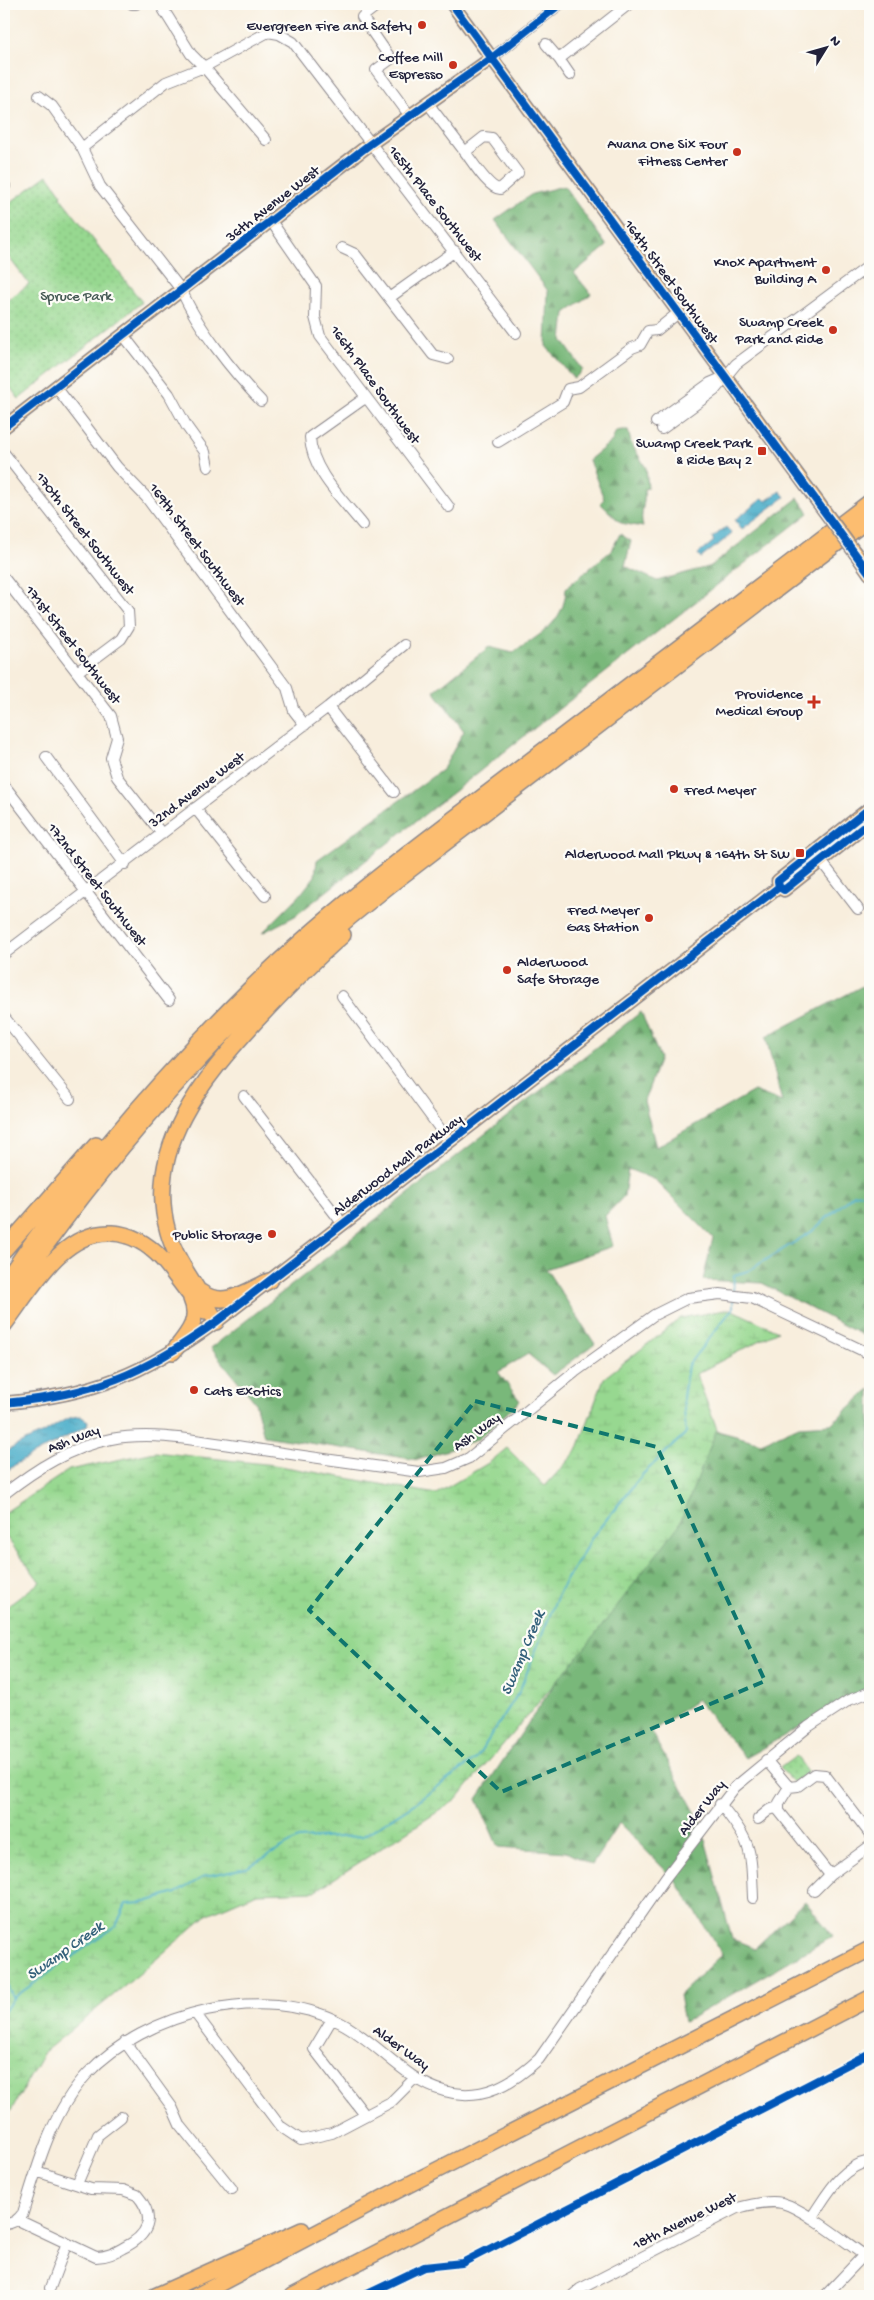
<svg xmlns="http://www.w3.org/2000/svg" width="874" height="2300" font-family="'Gochi Hand',sans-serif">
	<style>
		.forest { fill: url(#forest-firs); stroke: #4e6d5a }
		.wetland { fill: url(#wetland-marsh); stroke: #5c7d66 }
		.park { fill: url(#park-dots); stroke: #5c7d66 }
		.water { fill: url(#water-ripples); stroke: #366882 }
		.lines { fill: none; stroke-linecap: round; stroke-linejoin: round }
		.stream { stroke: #4aadc9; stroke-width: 2 }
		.minor-casing { stroke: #8d888c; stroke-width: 12 }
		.major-casing { stroke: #8d888c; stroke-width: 15 }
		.highway-casing { stroke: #8d888c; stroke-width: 18 }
		.minor { stroke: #fff; stroke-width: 10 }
		.major { stroke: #fcbd6f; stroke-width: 12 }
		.highway { stroke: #fcbd6f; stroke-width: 15 }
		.major-bridge-casing { stroke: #8d888c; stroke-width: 15; stroke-linecap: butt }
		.major-bridge { stroke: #fcbd6f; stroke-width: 12 }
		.cycleway-casing { stroke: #fdfcf7; stroke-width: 11 }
		.cycleway { stroke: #0057b8; stroke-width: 8 }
		.marked { fill: none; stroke: #0f766e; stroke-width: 4; stroke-dasharray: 10 6; stroke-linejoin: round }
		.poi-dot { fill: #c8321e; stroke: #fdfcf7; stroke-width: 2 }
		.labels { text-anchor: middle; stroke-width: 4.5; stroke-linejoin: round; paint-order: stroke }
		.poi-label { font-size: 15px; fill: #22223b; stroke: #fdfcf7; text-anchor: end }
		.street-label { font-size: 15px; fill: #22223b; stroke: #fdfcf7 }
		.park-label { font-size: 15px; fill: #455954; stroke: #fdfcf7 }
		.water-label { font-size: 16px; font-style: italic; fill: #34617b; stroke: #fdfcf7 }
	</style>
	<defs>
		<pattern id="forest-firs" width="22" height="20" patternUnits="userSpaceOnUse" patternTransform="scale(1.25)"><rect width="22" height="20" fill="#79b87a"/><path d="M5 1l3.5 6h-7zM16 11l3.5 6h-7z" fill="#639565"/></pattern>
		<pattern id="wetland-marsh" width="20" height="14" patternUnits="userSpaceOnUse" patternTransform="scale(1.25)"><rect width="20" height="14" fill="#97d890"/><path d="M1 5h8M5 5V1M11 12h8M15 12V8" fill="none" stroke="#82b97d"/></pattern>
		<pattern id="park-dots" width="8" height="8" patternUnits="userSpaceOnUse" patternTransform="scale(1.25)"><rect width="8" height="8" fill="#97d890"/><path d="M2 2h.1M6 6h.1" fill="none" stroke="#82b97d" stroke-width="1.8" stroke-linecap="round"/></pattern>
		<pattern id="water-ripples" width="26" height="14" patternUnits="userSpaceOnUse" patternTransform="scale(1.25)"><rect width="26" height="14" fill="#4aadc9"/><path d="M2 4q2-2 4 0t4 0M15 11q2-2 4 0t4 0" fill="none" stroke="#3d8ca4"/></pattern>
	</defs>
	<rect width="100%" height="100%" fill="#fdfcf7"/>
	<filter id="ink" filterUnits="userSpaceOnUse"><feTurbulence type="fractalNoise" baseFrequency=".02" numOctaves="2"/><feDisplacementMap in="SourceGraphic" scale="10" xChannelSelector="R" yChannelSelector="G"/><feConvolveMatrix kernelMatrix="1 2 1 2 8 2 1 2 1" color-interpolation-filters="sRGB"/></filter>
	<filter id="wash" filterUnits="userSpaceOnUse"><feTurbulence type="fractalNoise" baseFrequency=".0096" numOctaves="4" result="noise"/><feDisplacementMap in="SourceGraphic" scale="20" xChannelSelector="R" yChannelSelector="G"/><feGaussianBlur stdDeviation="1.12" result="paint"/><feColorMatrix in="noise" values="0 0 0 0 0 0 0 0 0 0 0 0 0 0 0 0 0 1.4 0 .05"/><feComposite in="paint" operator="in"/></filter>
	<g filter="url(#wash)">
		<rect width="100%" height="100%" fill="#f8eedd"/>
		<path class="forest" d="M564,186L607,246L574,273L591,294L565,313L562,340L583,370L574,379L546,346L548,291L495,220L532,194Z
			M622,430H628L631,443L646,468L648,488L644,489C646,503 639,514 643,527L621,523L600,503L604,499L589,460L612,441L616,431Z
			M798,498L809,513L295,916L262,933L300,895L315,876L317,860L443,769L464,731L434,691L489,647L513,653C538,635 565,624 566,588L611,551L620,534L631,541L625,566L657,581L711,566Z
			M870,982V1339L762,1283L703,1280L713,1238L655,1180L628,1169L624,1196L605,1216L613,1246L546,1269L595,1344L553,1375L528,1354L498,1372L520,1401L477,1440L418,1460L264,1436L255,1402L211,1348L641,1012L660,1058L644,1101L656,1147L754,1091L782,1102L766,1037Z
			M870,1389V1687L745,1758L697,1700L651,1732L700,1821L732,1939L755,1948L805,1901L833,1936L684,2022L679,1995L722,1954L677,1882L619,1823L592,1865L566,1852L498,1847L477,1799L620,1587L707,1428L761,1443L799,1426L831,1424Z"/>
		<path class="wetland" d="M730,1309L778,1331L696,1374L717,1429L679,1525L588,1644L456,1800L315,1891L257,1893L208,1914L138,1975L44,2052L4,2123V1609L40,1582L4,1534V1513L69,1470L155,1452L274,1465L436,1494L490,1462L507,1448L545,1486L577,1451L604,1378L681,1318Z"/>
		<path class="park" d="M48,175L62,195L60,197L142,302L19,399L4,379V303L29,284L4,251V207Z
			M796,1756L808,1772L793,1782L780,1768Z"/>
		<path class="water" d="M780,491L785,497L742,529L735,520L763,498L766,501Z
			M726,527L732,534L701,558L698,554L714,541L712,538Z
			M80,1416L88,1421L87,1426L16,1464L4,1473V1454C17,1443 32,1439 47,1431C58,1424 66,1417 80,1416Z"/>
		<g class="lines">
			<path class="stream" d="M733,1292L734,1275L748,1271L811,1232L854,1194L870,1192
				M4,1980L13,1998
				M4,2012L13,1998L116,1926L126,1904L142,1903L176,1893L205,1876L246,1868L298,1839L363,1836L411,1806L476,1759L519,1692L560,1590L593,1536L643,1474L686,1433L683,1397L688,1365L733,1308V1299"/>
		</g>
	</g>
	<g filter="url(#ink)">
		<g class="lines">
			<g class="minor-casing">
				<path id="minor" d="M132,4H136
					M160,4L191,54L204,67L266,140
					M379,4L362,17L391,59L376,70L410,116
					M546,44L559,59
					M492,58L560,4
					M570,75L559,59L629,4
					M39,96L52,106L82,148L100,186L182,291C197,327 233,372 261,401
					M428,103L433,110L465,152C472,161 489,189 500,189L518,173L492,138L484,137L465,152
					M82,148L166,82L204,67L268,32L279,34L293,42L516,333
					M4,184L5,186
					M271,221L316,286L315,317L320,336L449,507
					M342,248L355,254L433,355L448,359
					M389,298L455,251
					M124,336L169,394L187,427L205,452L208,467
					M56,387L117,467L146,497L287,688L294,711L305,725
					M656,422L710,383L724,377
					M662,429L714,391L736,364L870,265
					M498,442L563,402L568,389L579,387L632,348L640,345L648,331L657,330L678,313
					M4,453L128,611L129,626L121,639L77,672
					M363,525C343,500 311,470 310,437L365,398
					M4,578L111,716L117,738L111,758L117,777L162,834
					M328,707L394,792
					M46,757L125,864
					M4,785L169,1000
					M195,808L265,896
					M821,861L858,909
					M4,954L328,707L404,645
					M342,996L449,1141
					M4,1017L70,1099
					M244,1096L342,1223
					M4,1494C36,1469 70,1447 111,1439C154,1431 199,1441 243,1447C301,1456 360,1464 419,1472L446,1468L469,1458L575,1372L654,1315L688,1298L720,1294L752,1298L870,1354
					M766,1760L789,1787L798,1786L814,1774L825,1775L870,1834
					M789,1787L779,1803V1811L830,1875
					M720,1804C752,1843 751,1848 753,1898
					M758,1819L769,1810L778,1807
					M814,1891L830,1875L870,1846
					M195,2013L280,2126L301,2140L332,2133L391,2102L415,2078
					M332,2019L314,2049L365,2115
					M125,2042L172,2107L180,2125L232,2189
					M77,2184L98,2135L121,2117
					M811,2218C827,2195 840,2167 870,2161
					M18,2220L96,2257C107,2257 114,2253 123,2248C148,2236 157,2218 137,2195L123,2190L91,2189L36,2171
					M4,2224C13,2224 18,2220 23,2213C38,2164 52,2112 87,2074C145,2012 264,1982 341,2023C378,2042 404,2080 444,2091C482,2102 513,2083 539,2059L666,1877L735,1787L808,1727L849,1700L870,1692
					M50,2288L66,2245
					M572,2296L580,2289L737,2208C750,2205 768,2200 782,2203C804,2209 844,2241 864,2255
					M825,2296L864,2255L869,2254"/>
			</g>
			<g class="major-casing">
				<path id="major" d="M452,4L817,501
					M4,427L370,144L492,58
					M856,554L870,574
					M779,887L778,881L870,808
					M779,887L784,890L870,822
					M4,1403C93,1395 144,1374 216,1322L779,887"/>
			</g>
			<g class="highway-casing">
				<path id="highway" d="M4,1250L96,1145
					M4,1283C75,1178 159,1079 249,990C332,908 426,840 518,770C636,681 753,591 870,502
					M201,1292C223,1309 247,1291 269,1281
					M4,1304C115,1143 236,1005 390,885L870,518
					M216,1322C202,1291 177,1265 168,1232C144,1148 204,1078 256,1021C284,991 312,962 343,935
					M4,1325C31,1290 62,1230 112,1233C132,1234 148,1244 162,1259C177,1276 188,1296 205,1312
					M173,1352C186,1335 201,1321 191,1299
					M155,2296L302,2230
					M196,2296L400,2189L870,1949
					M293,2296L870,1998"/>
			</g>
			<use href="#minor" class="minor"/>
			<use href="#major" class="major"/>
			<use href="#highway" class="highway"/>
			<g class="major-bridge-casing">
				<path id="major-bridge" d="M817,501L856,554"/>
			</g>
			<use href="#major-bridge" class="major-bridge"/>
			<g class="cycleway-casing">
				<path id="cycleway" d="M452,4L870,574
					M4,427L370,144L492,58L560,4
					M779,887L778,881L870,808
					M779,887L784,890L870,822
					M4,1403C93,1395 144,1374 216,1322L779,887
					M363,2296L424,2267L462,2263L870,2053"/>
			</g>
			<use href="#cycleway" class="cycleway"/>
		</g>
	</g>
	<path class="marked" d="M475,1401L657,1447L765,1681L501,1792L309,1610Z"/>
	<g class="poi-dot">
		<circle cx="422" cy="25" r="5"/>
		<circle cx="453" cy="65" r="5"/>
		<circle cx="737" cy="152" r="5"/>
		<circle cx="826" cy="270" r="5"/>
		<circle cx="833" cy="330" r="5"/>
		<rect x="757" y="446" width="10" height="10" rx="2.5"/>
		<path d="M811.5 694.5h5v5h5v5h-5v5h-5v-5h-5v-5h5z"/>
		<circle cx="674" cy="789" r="5"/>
		<rect x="795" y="848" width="10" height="10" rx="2.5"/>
		<circle cx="649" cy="918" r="5"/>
		<circle cx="507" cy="970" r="5"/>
		<circle cx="272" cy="1234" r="5"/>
		<circle cx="194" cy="1390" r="5"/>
	</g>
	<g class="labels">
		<g class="poi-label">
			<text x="412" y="30">Evergreen Fire and Safety</text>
			<text x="443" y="61">Coffee Mill<tspan x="443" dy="17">Espresso</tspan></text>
			<text x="727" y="148">Avana One Six Four<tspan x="727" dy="17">Fitness Center</tspan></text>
			<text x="816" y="266">Knox Apartment<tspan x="816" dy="17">Building A</tspan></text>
			<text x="823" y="326">Swamp Creek<tspan x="823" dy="17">Park and Ride</tspan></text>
			<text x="752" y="447">Swamp Creek Park<tspan x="752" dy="17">&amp; Ride Bay 2</tspan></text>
			<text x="803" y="698">Providence<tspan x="803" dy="17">Medical Group</tspan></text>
			<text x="684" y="794" text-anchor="start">Fred Meyer</text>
			<text x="790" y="858">Alderwood Mall Pkwy &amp; 164th St SW</text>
			<text x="639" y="914">Fred Meyer<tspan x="639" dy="17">Gas Station</tspan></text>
			<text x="517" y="966" text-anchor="start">Alderwood<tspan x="517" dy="17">Safe Storage</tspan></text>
			<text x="262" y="1239">Public Storage</text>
			<text x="204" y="1395" text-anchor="start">Cats Exotics</text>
		</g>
		<g class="street-label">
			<text transform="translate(272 203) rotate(-38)" y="5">36th Avenue West</text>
			<text transform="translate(436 203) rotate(52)" y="5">165th Place Southwest</text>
			<text transform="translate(672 281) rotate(54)" y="5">164th Street Southwest</text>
			<text transform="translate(376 384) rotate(54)" y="5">166th Place Southwest</text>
			<text transform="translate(86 533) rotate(52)" y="5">170th Street Southwest</text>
			<text transform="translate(198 544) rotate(53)" y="5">169th Street Southwest</text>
			<text transform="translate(74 644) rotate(52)" y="5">171st Street Southwest</text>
			<text transform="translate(196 789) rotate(-37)" y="5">32nd Avenue West</text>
			<text transform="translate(98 884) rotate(52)" y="5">172nd Street Southwest</text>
			<text transform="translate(397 1164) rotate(-37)" y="5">Alderwood Mall Parkway</text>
			<text transform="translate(476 1431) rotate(-36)" y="5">Ash Way</text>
			<text transform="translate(73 1438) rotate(-21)" y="5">Ash Way</text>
			<text transform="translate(701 1807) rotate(-52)" y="5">Alder Way</text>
			<text transform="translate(402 2047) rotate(36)" y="5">Alder Way</text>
			<text transform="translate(684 2220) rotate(-26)" y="5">18th Avenue West</text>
		</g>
		<g class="park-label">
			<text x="76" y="300">Spruce Park</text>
		</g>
		<g class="water-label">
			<text transform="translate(521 1652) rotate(-67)" y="6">Swamp Creek</text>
			<text transform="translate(64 1949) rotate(-35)" y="6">Swamp Creek</text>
		</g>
	</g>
	<rect width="874" height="2300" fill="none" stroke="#fdfcf7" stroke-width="20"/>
	<g transform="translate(826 48) rotate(53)" stroke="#fdfcf7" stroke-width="4" paint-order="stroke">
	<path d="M0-4L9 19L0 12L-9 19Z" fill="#22223b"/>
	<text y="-8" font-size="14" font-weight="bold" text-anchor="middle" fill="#22223b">N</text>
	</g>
</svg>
